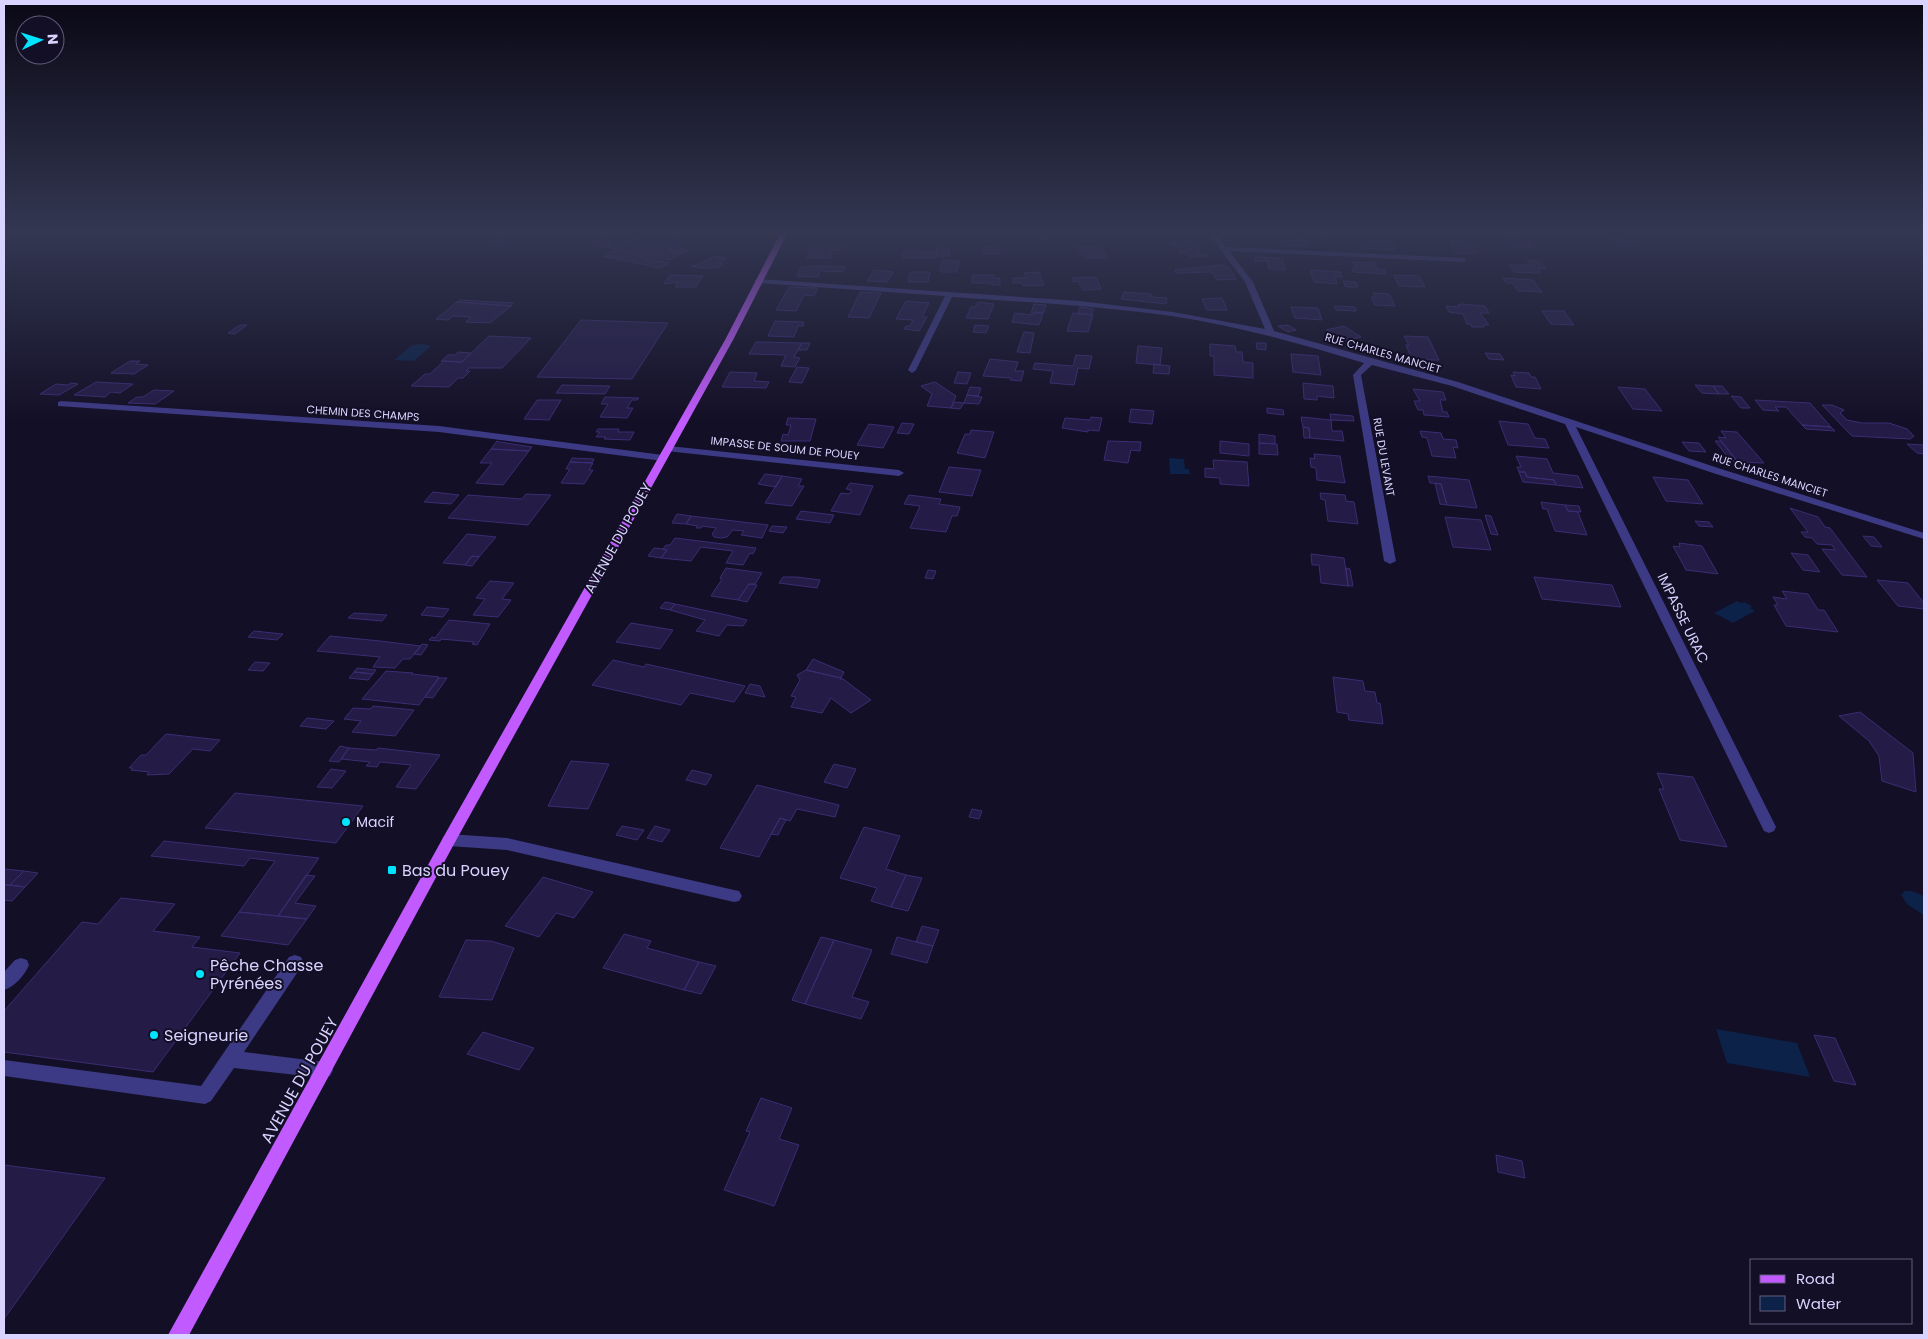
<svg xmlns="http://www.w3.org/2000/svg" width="1928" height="1339" font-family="Poppins,sans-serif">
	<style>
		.water { fill: #0c2248 }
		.building { fill: #241b47; stroke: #3b2d73 }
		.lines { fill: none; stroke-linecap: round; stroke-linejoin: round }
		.minor { fill: #3d3a85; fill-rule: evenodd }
		.major { fill: #c25bff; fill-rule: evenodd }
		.poi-dot { fill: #00e5ff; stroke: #130f26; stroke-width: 2 }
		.labels { text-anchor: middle; stroke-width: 4; stroke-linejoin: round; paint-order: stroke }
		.far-street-label { font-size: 11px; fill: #d9d4ff; stroke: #130f26 }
		.street-label { font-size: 14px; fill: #d9d4ff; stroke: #130f26 }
		.poi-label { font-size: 14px; fill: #d9d4ff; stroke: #130f26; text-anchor: start }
		.near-poi-label { font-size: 16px; fill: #d9d4ff; stroke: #130f26; text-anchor: start }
		.near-street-label { font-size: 16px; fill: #d9d4ff; stroke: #130f26 }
	</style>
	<rect width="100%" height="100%" fill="#130f26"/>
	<path class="water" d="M421,344L431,346L414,361L394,360L412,345Z
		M1169,458L1184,459L1185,469H1189L1190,474H1170Z
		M1737,601L1741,603L1744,602L1752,606L1750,608L1755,611L1733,623L1714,613Z
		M1905,891H1912L1924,896V915L1908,905L1901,895Z
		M1716,1029L1797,1043L1810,1077L1727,1063Z"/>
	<path class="building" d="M488,234H507L501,240H507L501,246L493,245L497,242H483Z
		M601,234H616L610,240H615L612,243L607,244L618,247L643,234H684L674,241L683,243L668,250L680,253L679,255L670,260L591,244Z
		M870,234H895L887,235L884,241H868Z
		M1045,234L1047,240L1024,241L1022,235Z
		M1276,234H1297L1298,239L1306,240L1307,246L1282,245Z
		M1316,234H1346L1347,238L1325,236L1324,239H1318L1314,235Z
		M1403,234H1423L1427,241L1406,240Z
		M1504,235H1524L1533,248H1515Z
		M1607,239L1635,240L1639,245L1611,243Z
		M1384,240H1391L1395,250L1362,248L1360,241L1385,242Z
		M1450,241L1470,242L1477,253H1455Z
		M1175,242H1199L1202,245L1197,246L1200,250L1197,251L1200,254H1207L1208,257H1190L1187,253H1180L1176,246H1171L1169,243H1176Z
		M812,246H845L844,250H831L829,253H833L830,258H807Z
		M997,246L999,254H984L983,247Z
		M1101,246L1108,258H1086L1077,247Z
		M675,247L689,250L679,255L680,253L668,250Z
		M937,248H950V256H936Z
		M612,251L627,253L669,263L660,268L603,256Z
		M904,251L924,252H937L936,258H903Z
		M714,256L727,258L718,263L723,264L717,268L711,267L708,269L691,266L697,265Z
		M1255,257L1282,258L1285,270L1269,269L1267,261H1255Z
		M942,260L959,261L957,272H940Z
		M1527,260L1539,261L1546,269L1538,268L1541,273L1514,272L1509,265H1531Z
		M1353,262L1375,263L1377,269H1384L1386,274L1353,272L1352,268H1356Z
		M1222,265L1229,268L1236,279L1217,280L1211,272L1176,273L1175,270Z
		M801,267L822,266L845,267L843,272L820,271L818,277L797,276Z
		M874,270L893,272L887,282L867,281Z
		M1310,270L1340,272L1342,277H1335L1337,284L1314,282Z
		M910,272H930L928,282H908Z
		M1039,272L1044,285L1023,286L1022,283H1013L1012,278H1026L1024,273Z
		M670,275L703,276L696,287H675L678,282L664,284Z
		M972,275H994V278H1000V285H992L991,283H972Z
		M1394,275L1419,276L1425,287L1399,286Z
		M1096,277L1101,289L1083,290L1078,281L1073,282L1072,278Z
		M1503,278L1533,280L1542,292L1518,291L1512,283H1506Z
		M1343,281L1356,282L1358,287H1346Z
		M789,287L818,288L814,296L804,295L796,311L776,310Z
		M860,292L881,293L869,318L848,317Z
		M1124,292L1152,294L1151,297L1167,298L1166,304L1121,299Z
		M1373,293L1389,294L1395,306L1375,305L1371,297H1375Z
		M1222,298L1227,310H1207L1202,299Z
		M460,300L513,303L511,306L457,302Z
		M906,301L929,303L922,317H927L919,331L904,329L906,326H910L913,320L896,319Z
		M457,302L511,306L490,323L466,322L471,317L453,316L448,320L436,319Z
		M978,302L994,304L988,319L966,318L971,307H975Z
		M1034,304L1046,305L1043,313H1031Z
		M1461,304L1485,306L1489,313H1480L1489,325H1483L1484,327H1472L1470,324H1467L1463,314L1449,312L1446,306L1458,307V305Z
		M1334,306L1355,307L1356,311L1336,310Z
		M1080,307L1093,309L1092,315L1078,314Z
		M1291,307L1318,308L1322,320L1295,318Z
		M1542,311H1564L1574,325L1551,324Z
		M1034,312L1043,313L1039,325L1012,322L1015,313L1033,315Z
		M1073,313L1093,315L1088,332L1067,331Z
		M581,320L668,323L632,379L537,377Z
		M775,321L802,322H804L803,326H798L794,337L768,336Z
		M240,325H247L235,334L228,333Z
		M975,325L989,326L986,333L973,332Z
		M1288,325L1296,330L1288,332L1278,326Z
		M1344,326L1361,337L1343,341L1326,330Z
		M1024,332L1034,333L1030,353L1017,352Z
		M489,336L531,338L502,368H469L466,371H470L463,378H458L449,387L411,386L425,374H430L444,361L462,362Z
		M1404,336L1428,337L1439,360H1412L1406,345H1409Z
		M756,342L802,343L794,357L800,358L795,367L781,366L786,355L749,354Z
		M802,343H810L807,350H798Z
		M1256,343H1266V350L1257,349Z
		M1210,344L1235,346L1236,352H1242L1243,362L1253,363V378L1214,375V356H1210Z
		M1138,346L1162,348L1160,365L1136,363Z
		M458,352L471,353L462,362L441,361L448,355H455Z
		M1485,353L1500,354L1504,360L1489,359Z
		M1291,354L1318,356L1321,375L1293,372Z
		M1076,355L1092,356L1089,369L1078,368L1074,385L1050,383L1053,371L1033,369L1035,363L1073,366Z
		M990,359L1018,362L1015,371H1024L1021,381L1010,380L1011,378L983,376Z
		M130,361H140L136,364L148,365L134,374L111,373Z
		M1154,364L1170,366L1169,374L1153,373Z
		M797,367L809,368L802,383L789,382Z
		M730,372L757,373L754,381L769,382L766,388L722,387Z
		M958,372L971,373L967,384L954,383Z
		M1513,372L1529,373L1531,377H1535L1541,389L1516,387L1511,375L1515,376Z
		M96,382L133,384L120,393L111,392L105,397L74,395Z
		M935,382L956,396L951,408L927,406L932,394L921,386Z
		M71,383L78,384L59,395L40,394L56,384L68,385Z
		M1303,383L1333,386L1334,398L1317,396V400L1304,399Z
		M562,385L610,386L605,394L556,393Z
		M1695,385L1713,386L1719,394L1702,393Z
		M1713,386H1722L1729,394H1719Z
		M970,387L981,388L978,396L967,395Z
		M1618,387L1645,389L1662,411L1633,409Z
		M1413,389L1443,392L1446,400H1440L1443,412H1447L1449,417L1424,415L1423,410H1418L1414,401H1420Z
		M154,390L174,391L155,404L128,403L137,397H143Z
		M967,395L982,397L979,404L964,403Z
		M1731,396L1741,397L1750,408H1741Z
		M605,397L639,398L637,400H632L627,408H633L627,418L600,417L608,404H601Z
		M537,400H561L549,420L524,419Z
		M1755,400L1810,403L1831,427L1802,425L1786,407H1775L1779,411L1763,410Z
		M954,402L964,403L960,409L951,408Z
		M1822,405H1832L1844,410L1840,413L1847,420L1862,423H1889L1907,429L1914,436L1910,439L1852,436Z
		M1267,408L1283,410L1284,415L1267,413Z
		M1131,409L1154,411L1152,424L1129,422Z
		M1330,414L1353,416L1354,421L1331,420Z
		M1091,417L1102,418L1099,431L1088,430V432L1062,428L1065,418L1090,420Z
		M1301,417L1331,420L1332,431H1342L1344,441L1310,438L1309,428L1303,427Z
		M788,418L816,419L810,441H781L783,434L788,435L791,425H786Z
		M1499,421L1528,424L1535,438L1545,439L1549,448L1508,445Z
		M902,423L914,424L909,434L897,433Z
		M869,424L894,427L883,448L857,445Z
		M1802,425L1831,427L1835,431L1806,429Z
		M1303,427L1309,428L1310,438H1304Z
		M598,429H619L618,432H634L630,440L604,439L606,437H596L600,432H596Z
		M971,430L994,432L985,458L957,453L965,434H970Z
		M1420,431L1441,433L1443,439L1456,440L1458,448L1453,447L1456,458L1432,456L1427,438L1422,437Z
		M1721,431L1737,432L1764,463L1738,462L1718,437L1726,438Z
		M1259,434L1275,436V444L1259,443Z
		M497,441L500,442L532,447L529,451L491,449Z
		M1108,441L1141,442L1140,451L1131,450L1128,463L1104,460Z
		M1220,441L1249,444V456L1220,453Z
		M1715,441H1721L1738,462L1731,461Z
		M1682,442L1699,443L1706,452L1689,451Z
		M1259,443L1277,444L1278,455L1259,454Z
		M1907,444L1924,445V454L1917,453Z
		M491,449L529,451L503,485L476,483L492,463H480Z
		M1314,454L1340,456L1345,483L1317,480L1316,468L1311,467L1310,458L1315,459Z
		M1516,456L1547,459L1553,473L1578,476L1583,488L1556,485L1554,480L1527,477L1525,472H1519L1517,467H1521Z
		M572,458L594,459L592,463L570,462Z
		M1213,460L1247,462L1249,486L1220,484V478L1205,477V468L1214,469Z
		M570,462L593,463L589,470H593L584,484L561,483L570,469H566Z
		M949,467L981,470L972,496L939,492Z
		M1519,472H1525L1527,477L1554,480L1556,485L1523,482Z
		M765,474L782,476L776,487L758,484Z
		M782,476L802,479L798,486H804L792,506L765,503Z
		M1428,476L1469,480L1477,508L1447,505L1441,484L1430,483Z
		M1653,477L1688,480L1703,504L1666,501Z
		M850,483L873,486L860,515L831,511L841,493L849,494L852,490L846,489Z
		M1435,483L1441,484L1447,505L1440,504Z
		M433,492L459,495L451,504L424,502Z
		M1320,493L1345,495L1346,501L1354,502L1358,524L1328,521L1325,500L1321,499Z
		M526,494L551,495L528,525L448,518L468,495L522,499Z
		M909,495L941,499L939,504L960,507L957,516H952L946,532L910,528L920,506L904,504Z
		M1541,502L1565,505L1568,511L1578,512L1587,535L1555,531L1547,509H1543Z
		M1565,505L1579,506L1581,512L1568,511Z
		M1790,508L1818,517L1825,527L1830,528L1867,577L1842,575L1822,549L1835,550L1832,545L1817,544L1812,538L1805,537L1801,532H1808Z
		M801,511L834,515L830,523L796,519Z
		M677,514L691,516L686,524L672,523Z
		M1485,515L1491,516L1498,535L1491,534Z
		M691,516L768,525L762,538L741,535L744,531L733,530L727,537L721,538L714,537L712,534L716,528L702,526L701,528H696L698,526L686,524Z
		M1445,517L1481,520L1491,550L1453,547Z
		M1695,521L1709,522L1713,527L1699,526Z
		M772,526L787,527L783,533L769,531Z
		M467,534L496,537L479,557L472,556L465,565L443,563Z
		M1863,536L1874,537L1882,547L1871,546Z
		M675,538L756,548L753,554L750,553L743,565L726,563L733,551L701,547L691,561L661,558L667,550L663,549L666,545H670Z
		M1679,543L1702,546L1718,574L1686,570L1673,546L1680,547Z
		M654,548L663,549L667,550L661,558L648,556Z
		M1791,553L1808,555L1820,572L1803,570Z
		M1311,554L1344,558L1348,586L1321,583L1319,565H1312Z
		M472,556L479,557L472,566L465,565Z
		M726,568L762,573L755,584H749L738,600L711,596L722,579L720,578Z
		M1346,568L1350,569L1353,586H1348Z
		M928,570L936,571L933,579L925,578Z
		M783,577H797L820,580L817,588L779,583Z
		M1534,577L1612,585L1621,607L1542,599Z
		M1877,580L1908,583L1924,603V609L1898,606Z
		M490,581L514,583L502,599L511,600L498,617L473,615L485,599L476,598Z
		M749,584L757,585L747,602L738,600Z
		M1782,591L1808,594L1818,610H1824L1838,632L1786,626L1774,605H1778L1773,597L1787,599Z
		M665,602L675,604L670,610L660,608Z
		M675,604L727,615L747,620L743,626L727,625L719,636L696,631L705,620L670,610Z
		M427,607L449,609L443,617L421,615Z
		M354,613L387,615L382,621L348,618Z
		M449,620L490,624L477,645L472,644L474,642L441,639L440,641L429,640L432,637L435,638Z
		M631,623L673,630L660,649L616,642Z
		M254,631L283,634L277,640L248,637Z
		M330,636L380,641L421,646L410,659H403L395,668L373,667L380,657L317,651Z
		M422,644L428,645L421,655L414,654Z
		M813,659L844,672L841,678L806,670Z
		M613,660L644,667L646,664L745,686L734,702L690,693L681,705L592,685Z
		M255,662L270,663L263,671L248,670Z
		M357,668L376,670L373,674L354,672Z
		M806,670L841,678L840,679H843L871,700L851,713L831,698L822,713L791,707L796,697L791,696L800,680L797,675Z
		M386,671L413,673L412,674L439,677L419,705L362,699Z
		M354,672L373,674L368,680L349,678Z
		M1333,677L1363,681L1365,691L1375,692L1377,703H1380L1383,724L1349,720L1348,714L1337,712Z
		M439,678H447L433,698L425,697Z
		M750,684L760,686L765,697L745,693Z
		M373,706L414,710L395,736L352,732L361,721L344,719L353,708L370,709Z
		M1860,712L1913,753L1916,792L1882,781L1879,756L1869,741L1839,716Z
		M307,718L334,721L326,729L300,726Z
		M166,734L220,740L210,751L193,749L169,774L147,775L149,772L131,770L133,768H129L141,755H146Z
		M340,746L349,748L339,762L329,761Z
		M349,748L376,750L378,748L440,755L416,789L396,787L411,765L380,762L377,767L366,766L370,762L341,759Z
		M571,761L609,764L588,809L548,806Z
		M834,764L856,769L847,788L824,782Z
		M331,769L346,771L332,788L317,787Z
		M692,770L712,775L706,785L686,780Z
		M1657,773L1693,777L1727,847L1680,840L1659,789H1664Z
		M757,785L839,805L835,817L797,809L790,821L780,818L759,857L720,848Z
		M235,793L363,806L336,843L205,828Z
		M972,809L982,811L979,819L969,817Z
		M780,818L786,820L778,835L771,834Z
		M622,826L644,830L637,840L616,835Z
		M655,826L670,830L662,842L647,838Z
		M864,827L900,836L886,869L906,875L891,907L871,901L877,888L840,878Z
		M164,841L319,858L278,916L239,912L275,861L250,858L244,866L151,856Z
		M4,869L24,871L10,885H4Z
		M24,871L38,873L25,887L10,885Z
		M306,875L315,876L295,903L316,906L307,919L278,916Z
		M906,875L922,878L908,911L891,907Z
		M543,877L593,892L574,918L556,913L539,937L505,926Z
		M4,885H10L25,887L12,901L4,900Z
		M121,898L175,904L153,931L200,937L192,947L240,953L153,1072L4,1052V1011L82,922L98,924Z
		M239,912L278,916L307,919L288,945L221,936Z
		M922,926L939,930L933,946L916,942Z
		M624,934L651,941L647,948L699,962L684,990L603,968Z
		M821,937L834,940L805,1004L792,1000Z
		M897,937L933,946L927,963L891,954Z
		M466,940L491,941L514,948L492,1000L439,997Z
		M834,940L872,950L852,997L869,1002L861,1019L805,1004Z
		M699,962L716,966L701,994L684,990Z
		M483,1032L534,1048L519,1070L467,1054Z
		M1814,1035L1835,1038L1856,1085L1834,1081Z
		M761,1098L792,1108L779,1139L799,1145L774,1206L724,1190L750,1132L746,1131Z
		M1496,1155L1522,1161L1525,1178L1498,1172Z
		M4,1165L105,1178L4,1319Z"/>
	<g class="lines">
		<path class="minor" d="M1209,234H1216L1226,247L1465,258V262H1462L1229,251L1253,282L1274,331L1458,382L1721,469L1924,533V539L1713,473L1576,427L1776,827L1774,831L1769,833L1764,831L1762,827L1565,424L1452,386L1372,365L1361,375L1396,561L1390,564L1384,561L1353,375L1364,363C1301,344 1238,326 1172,316C1099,306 1025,302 952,297L916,370L912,373L908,370L945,296L758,283L754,281L758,279L1079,301L1173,312L1265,329L1245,282Z
			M61,401L439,426L663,455L668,458L663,461L439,432L58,406V402Z
			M669,446L899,470L904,473L899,476L666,451V447Z
			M449,834L507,838L734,890L739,891L742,896L739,901L734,902L507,850L449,846L444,844L442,840L444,836Z
			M295,955L301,957L303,962L301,967L244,1052L324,1062L330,1064L333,1070L330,1076L324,1078L234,1068L211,1101L205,1104L4,1076V1060L201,1086L289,957Z
			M21,958L27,960L29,965C25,975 14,987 4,990V972L15,960Z"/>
		<path class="major" d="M780,234H787L733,340L454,844L189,1335H168L444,836L725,340Z"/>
	</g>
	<linearGradient id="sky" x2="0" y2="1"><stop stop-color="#0a0815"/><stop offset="0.55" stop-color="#333752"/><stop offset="1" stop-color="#333752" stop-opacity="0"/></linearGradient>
	<rect width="1928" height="422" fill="url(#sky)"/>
	<g class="poi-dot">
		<circle cx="346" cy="822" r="5"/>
		<rect x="387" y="865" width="10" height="10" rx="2.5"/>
		<circle cx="200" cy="974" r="5"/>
		<circle cx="154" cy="1035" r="5"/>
	</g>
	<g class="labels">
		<g class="far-street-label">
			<text transform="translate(1383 353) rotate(16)" y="4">RUE CHARLES MANCIET</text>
			<text transform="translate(363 413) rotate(4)" y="4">CHEMIN DES CHAMPS</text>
			<text transform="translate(785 448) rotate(6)" y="4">IMPASSE DE SOUM DE POUEY</text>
			<text transform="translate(1384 457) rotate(80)" y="4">RUE DU LEVANT</text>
			<text transform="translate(1770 475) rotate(18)" y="4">RUE CHARLES MANCIET</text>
		</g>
		<g class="street-label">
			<text transform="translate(618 538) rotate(-61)" y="5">AVENUE DU POUEY</text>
			<text transform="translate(1683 618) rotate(64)" y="5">IMPASSE URAC</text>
		</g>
		<g class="poi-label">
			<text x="356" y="827">Macif</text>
		</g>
		<g class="near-poi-label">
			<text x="402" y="876">Bas du Pouey</text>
			<text x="210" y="971">Pêche Chasse<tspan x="210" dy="18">Pyrénées</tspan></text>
			<text x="164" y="1041">Seigneurie</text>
		</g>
		<g class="near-street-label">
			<text transform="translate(299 1080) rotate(-61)" y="6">AVENUE DU POUEY</text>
		</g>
	</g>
	<rect width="1928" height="1339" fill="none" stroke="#d9d4ff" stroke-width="10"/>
	<rect x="1750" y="1259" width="162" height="65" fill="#130f26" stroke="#625e7d"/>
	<rect x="1760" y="1275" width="25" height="8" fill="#c25bff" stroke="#625e7d"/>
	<text x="1796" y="1284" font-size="15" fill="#d9d4ff">Road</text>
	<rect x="1760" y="1296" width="25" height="15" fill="#0c2248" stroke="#625e7d"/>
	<text x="1796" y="1309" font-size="15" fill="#d9d4ff">Water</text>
	<g transform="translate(40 40) rotate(86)"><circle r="24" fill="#130f26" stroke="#625e7d"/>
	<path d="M0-4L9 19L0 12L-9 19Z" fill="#00e5ff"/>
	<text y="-8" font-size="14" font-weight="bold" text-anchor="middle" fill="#d9d4ff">N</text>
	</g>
</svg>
